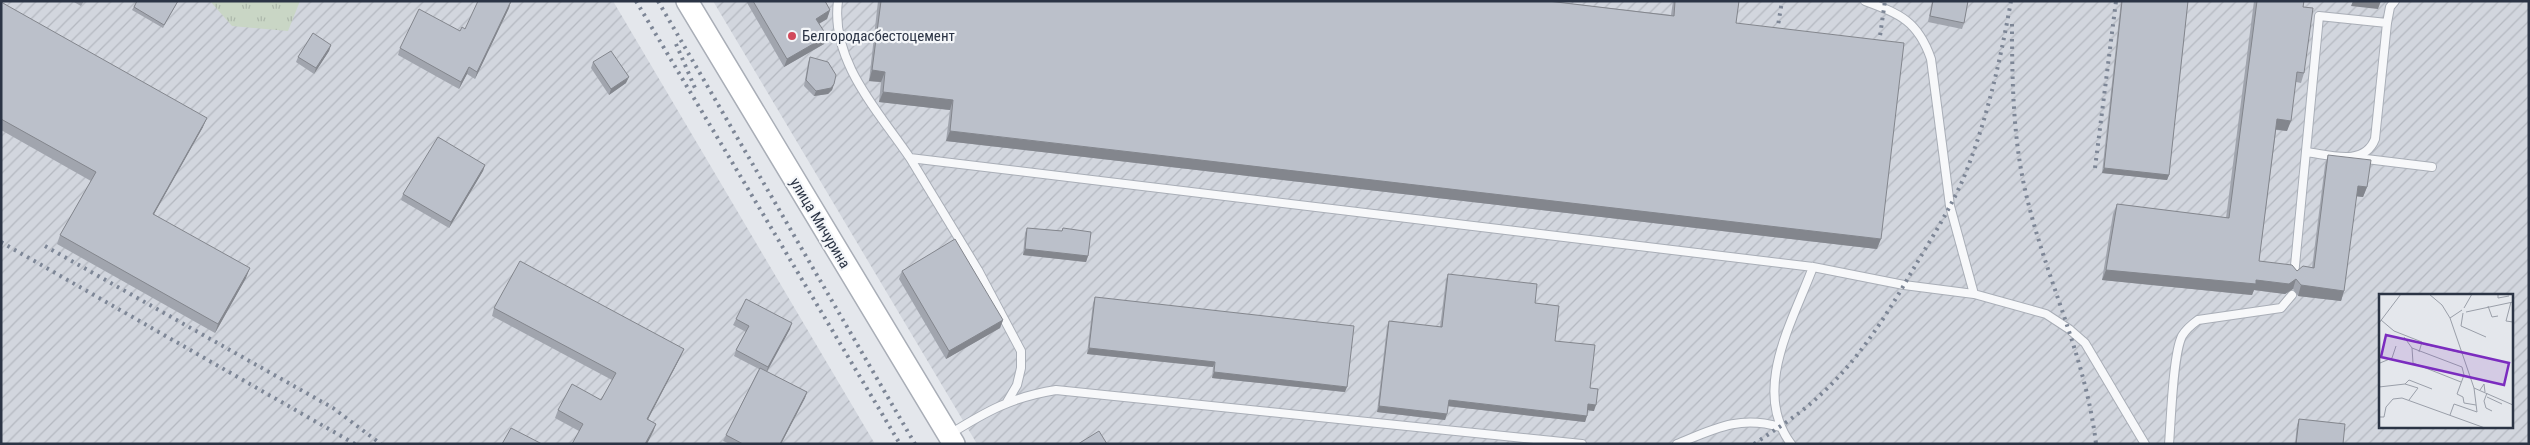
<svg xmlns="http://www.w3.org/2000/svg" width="2530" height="445" font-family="'Roboto Condensed',sans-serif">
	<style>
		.industrial { fill: url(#industrial-furrows); fill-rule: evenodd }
		.grass { fill: url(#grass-tufts) }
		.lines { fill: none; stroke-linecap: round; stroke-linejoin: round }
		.lane-casing { stroke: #a9aeb7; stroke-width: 10 }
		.secondary-casing { stroke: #a9aeb7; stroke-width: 24 }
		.lane { stroke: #f7f8fa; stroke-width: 8 }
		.secondary { stroke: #fff; stroke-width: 21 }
		.rail { stroke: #7d8696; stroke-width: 4; stroke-dasharray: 2.5 5; stroke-linecap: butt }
		.wall { fill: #a1a5ae }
		.shaded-wall { fill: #83868d }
		.building { fill: #bbc0ca; stroke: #83868d }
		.poi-dot { fill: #d1495b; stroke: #f4f6f9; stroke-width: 2 }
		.labels { text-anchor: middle; stroke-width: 4.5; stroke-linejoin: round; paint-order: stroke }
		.poi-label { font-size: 15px; fill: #2b3445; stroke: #f4f6f9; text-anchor: start }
		.street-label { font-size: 15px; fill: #2b3445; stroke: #f4f6f9 }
		.inset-road { fill: none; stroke: #9a9fa9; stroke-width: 1 }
		.view { fill: #7b2cbf; fill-opacity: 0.15; stroke: #7b2cbf; stroke-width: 2.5 }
		.inset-edge { fill: none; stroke: #2b3445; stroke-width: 2.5 }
	</style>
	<defs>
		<pattern id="industrial-furrows" width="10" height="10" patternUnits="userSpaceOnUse" patternTransform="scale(1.25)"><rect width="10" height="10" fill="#d2d6de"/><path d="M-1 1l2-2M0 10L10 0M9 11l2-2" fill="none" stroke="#b4b8c0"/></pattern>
		<pattern id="grass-tufts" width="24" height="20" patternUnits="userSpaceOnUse" patternTransform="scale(1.25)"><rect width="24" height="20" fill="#c9d6c5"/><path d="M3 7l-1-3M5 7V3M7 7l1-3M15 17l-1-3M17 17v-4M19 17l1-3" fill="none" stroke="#adb8ab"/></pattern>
	</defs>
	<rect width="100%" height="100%" fill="#e4e7ec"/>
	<path class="industrial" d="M1,1H613L875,444H1Z
		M713,1H2529V444H977ZM2380,295H2511V426H2380Z"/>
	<path class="grass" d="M210,1H300L288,31L232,26Z"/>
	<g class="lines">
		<g class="lane-casing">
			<path id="lane" d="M838,1C830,61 879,112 910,158L1813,267L1904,285L1974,294L2046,314L2069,329L2085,343L2145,444
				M1865,1C1900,14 1918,21 1931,59L1950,206L1974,294
				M2306,152C2330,155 2364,167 2375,139L2387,23
				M910,158L978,270L1021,351V368L1017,385L1007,402
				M2358,158L2432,167
				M2294,276L2319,16L2387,23L2390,7L2395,1
				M950,434C987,411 1012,397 1056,390L1582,444
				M1677,444C1714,429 1739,415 1780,427
				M1791,444C1751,390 1793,321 1813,267
				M2169,444C2171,420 2173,354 2182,336C2186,329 2191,325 2198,320L2281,308L2292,295"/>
		</g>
		<g class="secondary-casing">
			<path id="secondary" d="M687,1L954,444"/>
		</g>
		<use href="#lane" class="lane"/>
		<use href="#secondary" class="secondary"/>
		<path class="rail" d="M636,1L900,444
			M658,1L915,444
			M2012,24C2012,82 2013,142 2027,198C2047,281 2086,358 2096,444
			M1776,38L1782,1
			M676,44L695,88
			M1878,50L1885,1
			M2095,168L2116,1
			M1,242L355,444
			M45,246L333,408L381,444
			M1754,444C1776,429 1799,415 1818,397C1857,362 1885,318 1911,273C1929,242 1950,210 1964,177C1987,120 2000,62 2011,1"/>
	</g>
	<path class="wall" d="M72,1H84L81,6Z
		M137,1H178L163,28L132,10Z
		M511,1L509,8L475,79L467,74L459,89L398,55L400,48L465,29Z
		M746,1H825L830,10L827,19L819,24L824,44L784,67Z
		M878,1H1548L1671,15L1673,1H1739L1736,23L1877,249L946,141L950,110L879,102L881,82L869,81Z
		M1932,1H1968L1964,23L1962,29L1928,22Z
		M2121,1H2188L2169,175L2167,180L2102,173Z
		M2254,1H2304L2303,7L2304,73L2301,83L2296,82L2287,131L2276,130L2259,261L2297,271L2312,268L2325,165L2328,155L2367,187L2363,197L2356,196L2344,291L2341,301L2298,296L2293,289L2285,294L2254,290L2252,295L2102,280L2113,214L2117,204L2226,218Z
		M1,2L203,127L154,214L246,278L215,333L57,244L60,235L91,181L1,130Z
		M331,45L329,51L314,74L296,62L298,57Z
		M810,57L834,84L832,90L828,94L814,96L804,86L808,63Z
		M593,62L626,83L609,95L591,68Z
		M485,165L483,171L449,228L401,200L403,194Z
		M1027,228L1062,231L1063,228L1088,256L1086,262L1023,255L1025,233Z
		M902,271L1003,320L1000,328L946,359L899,279Z
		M1448,274L1535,303L1555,341L1590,388L1594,411L1588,410L1585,422L1448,406L1445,420L1377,412L1387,327L1389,321L1440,327L1446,280Z
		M1095,297L1345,392L1212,378L1213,367L1087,354L1093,303Z
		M494,308L684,349L681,356L648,419L656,424L653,432L579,431L555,418L558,410L601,400L612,380L492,316Z
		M736,319L790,329L767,372L807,392L805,398L781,444H730L723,441L759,369L734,356L736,350L746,332L733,325Z
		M2299,419L2343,444H2295L2297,425Z"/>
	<path class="shaded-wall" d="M511,1L509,8L475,79L477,72Z
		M2353,1H2381L2378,9L2351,6Z
		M830,10L827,19L813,27L816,19Z
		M827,36L824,44L784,67L787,59Z
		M331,45L329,51L314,74L316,68Z
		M469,67L467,74L459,89L461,82Z
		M872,70L885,72L881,82L869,81Z
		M629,77L626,83L609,95L611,89Z
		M834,84L832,90L828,94L814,96L816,91Z
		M883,92L953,100L950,110L879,102Z
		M207,118L203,127L149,223L153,214Z
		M2277,119L2291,121L2287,131L2273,129Z
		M950,131L1881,239L1877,249L946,141Z
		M485,165L483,171L449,228L451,222Z
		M2104,168L2169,175L2167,180L2102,173Z
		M2358,186L2367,187L2363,197L2354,196Z
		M1025,249L1088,256L1086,262L1023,255Z
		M250,268L246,278L215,333L218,324Z
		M2106,270L2256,280L2296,279L2293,289L2285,294L2254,290L2252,295L2102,280Z
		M2301,285L2344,291L2341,301L2298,296Z
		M1003,320L1000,328L946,359L949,351Z
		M792,323L790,329L766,373L768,367Z
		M1089,348L1215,362L1213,367L1087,354Z
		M684,349L681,356L644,427L647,419Z
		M1214,372L1347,387L1345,392L1212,378Z
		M807,392L805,398L781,444H780Z
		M1449,400L1587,416L1585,422L1447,406Z
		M1588,404L1596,405L1594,411L1586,410Z
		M1379,406L1447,414L1445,420L1377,412Z
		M656,424L653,432L647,444H645Z"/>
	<path class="building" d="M137,1H178L164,25L134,7Z
		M478,1H511L477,72L469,67L461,82L400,48L419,9L460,31L462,27L465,29Z
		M753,1H825L830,10L816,19L827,36L787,59Z
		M881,1H1548L1674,16L1675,1H1739L1736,23L1904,43L1881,239L950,131L953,100L883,92L885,72L872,70Z
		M1933,1H1968L1964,23L1930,16Z
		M2122,1H2188L2169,175L2104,168Z
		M2257,1H2304L2303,7L2313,8L2304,73L2297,72L2291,121L2277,119L2259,261L2292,265L2297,271L2303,266L2314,268L2328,155L2371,160L2367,187L2358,186L2344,291L2301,285L2296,279L2289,284L2256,280V284L2106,270L2117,204L2229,218Z
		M1,2L207,118L153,214L250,268L218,324L60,235L96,172L1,119Z
		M313,33L331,45L316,68L298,57Z
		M611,51L629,77L611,89L593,62Z
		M810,57L828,62L836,75L834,84L831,88L816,91L806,80Z
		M438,137L485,165L451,222L403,194Z
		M1027,228L1062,231L1063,228L1091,232L1088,256L1025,249Z
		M955,239L1003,320L949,351L902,271Z
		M520,261L684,349L647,419L656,424L645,444H572L583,424L558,410L572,384L601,400L616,373L494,308Z
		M1448,274L1537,284L1535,303L1559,306L1555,341L1595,345L1590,388L1598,389L1596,405L1588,404L1587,416L1449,400L1447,414L1379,406L1389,321L1442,327Z
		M1095,297L1354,326L1347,387L1214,372L1215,362L1089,348Z
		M746,299L792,323L768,367L736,350L749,326L736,319Z
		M760,368L807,392L780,444H743L726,435Z
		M2299,419L2345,424L2343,444H2296Z
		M511,428L542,444H502Z
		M1099,431L1107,444H1078Z"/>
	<circle class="poi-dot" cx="792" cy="36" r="5"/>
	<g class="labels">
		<g class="poi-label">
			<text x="802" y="41">Белгородасбестоцемент</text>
		</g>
		<g class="street-label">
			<text transform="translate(820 223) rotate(59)" y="5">улица Мичурина</text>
		</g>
	</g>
	<g transform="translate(2379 294)">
		<rect width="134" height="134" fill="#e4e7ec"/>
		<path class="inset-road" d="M50,0L63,11L71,24L83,16M119,0V4L130,2M132,8L127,27L134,28M109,12L113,23L119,22M85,14L93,0M87,18L134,8M84,19L82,32L107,43M71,24L95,94L134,111M2,26L15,37L43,48L40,58M0,29L22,0M25,43L33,54L83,73L85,81L78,100L84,103L85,109L97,111M44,50L84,59M33,54L34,69L82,88M1,69L13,64L17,52M26,90L39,94L30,106M0,93L26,90L30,86L53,95M101,96L105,90L106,98M108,99L105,107L107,114L113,117M108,103L123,110M71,121L75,110L98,118L95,94M0,123H5L7,113L14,105L23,104L106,134"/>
		<path class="view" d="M7,41L130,69L125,91L2,63Z"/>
		<rect width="134" height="134" class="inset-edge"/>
	</g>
	<rect width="2530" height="445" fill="none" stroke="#2b3445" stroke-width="5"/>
</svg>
